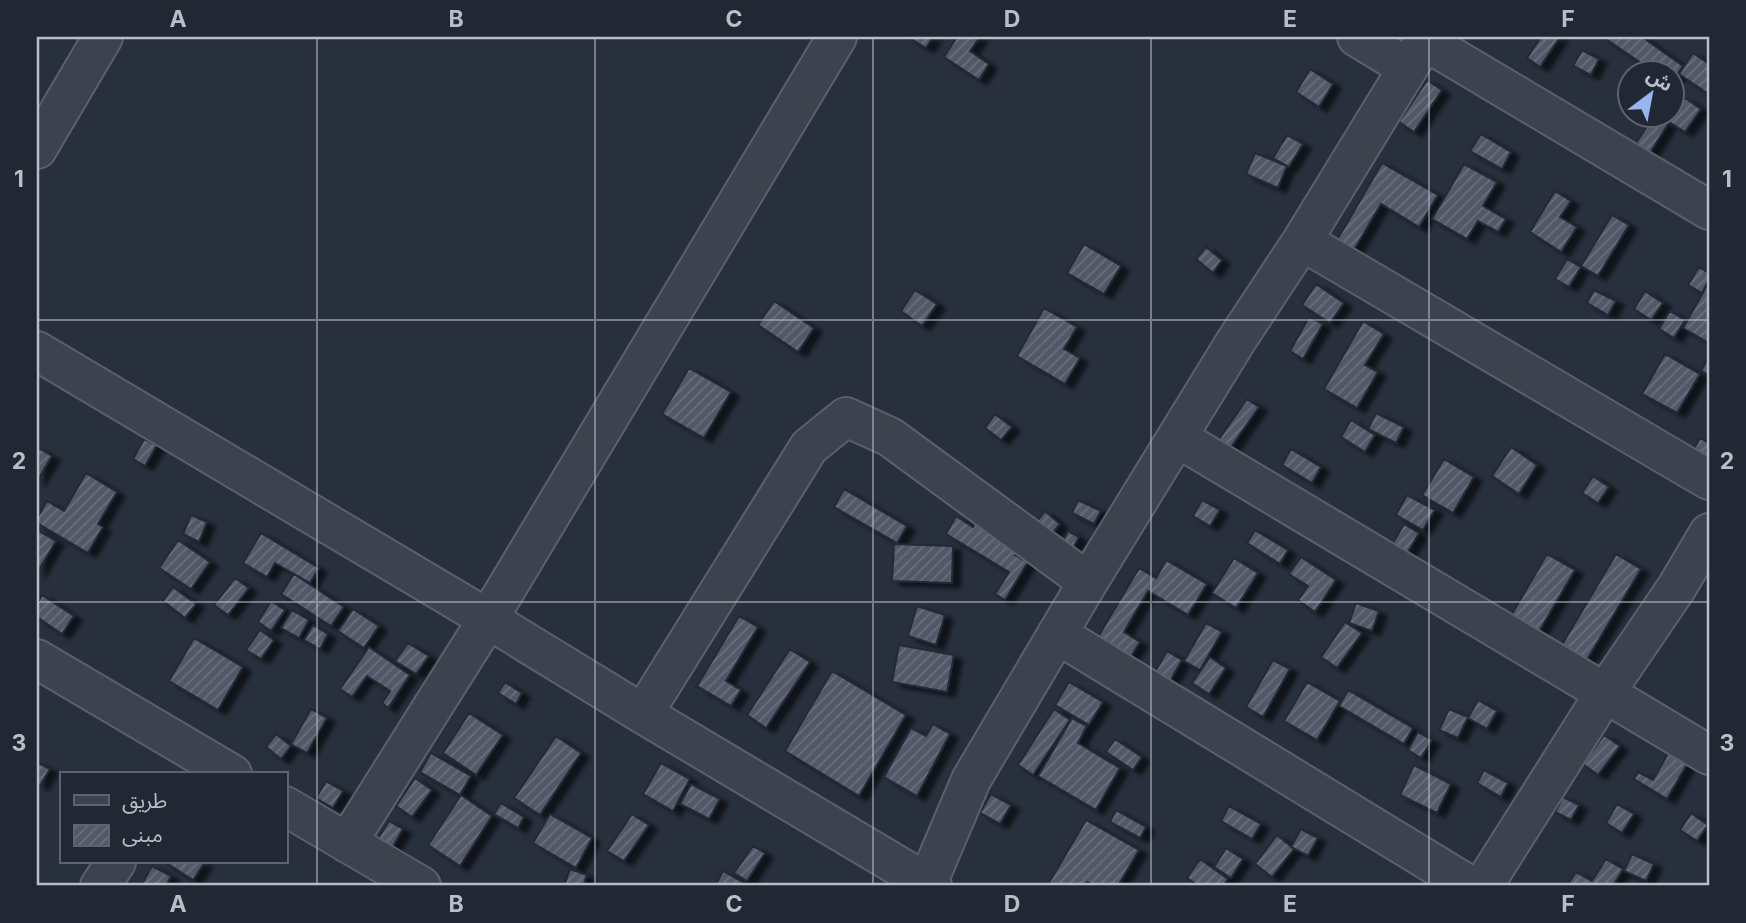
<svg xmlns="http://www.w3.org/2000/svg" width="1746" height="923" font-family="Inter,'Noto Sans Arabic',sans-serif">
	<style>
		.building { fill: url(#building-hatch); stroke: #232935; stroke-width: 2; filter: url(#shadow) }
		.lines { fill: none; stroke-linecap: round; stroke-linejoin: round }
		.minor-casing { stroke: #5a606c; stroke-width: 42 }
		.minor { stroke: #3c434e; stroke-width: 38 }
		.grid { fill: none; stroke: #b8bec9; stroke-width: 2; stroke-opacity: 0.55 }
		.neatline { fill: none; stroke: #b8bec9; stroke-width: 2.5 }
		.grid-label { font-size: 23px; text-anchor: middle; font-weight: bold; fill: #b8bec9 }
	</style>
	<defs>
		<pattern id="building-hatch" width="6" height="6" patternUnits="userSpaceOnUse" patternTransform="scale(1.75)"><rect width="6" height="6" fill="#525969"/><path d="M-1 1l2-2M0 6l6-6M5 7l2-2" fill="none" stroke="#696f7d"/></pattern>
		<filter id="shadow"><feDropShadow dx="8" dy="4.5" stdDeviation="2" flood-color="#0009"/></filter>
	</defs>
	<rect width="100%" height="100%" fill="#28303e"/>
	<path class="building" d="M908,37H933L926,48Z
		M957,37H980L970,51L989,64L979,80L944,57Z
		M1541,37H1560L1540,67L1527,58Z
		M1603,37H1642L1683,66L1672,82V74H1657Z
		M1582,50L1599,59L1591,75L1573,66Z
		M1693,53L1709,64V89L1707,93L1679,74Z
		M1310,69L1333,84L1319,107L1296,92Z
		M1427,80L1442,90L1414,132L1399,122Z
		M1685,98L1701,109L1685,132L1669,122Z
		M1654,116L1668,124L1650,153L1636,143Z
		M1481,134L1511,152L1502,169L1470,151Z
		M1287,135L1303,144L1289,167L1273,158Z
		M1255,153L1287,166L1278,188L1246,174Z
		M1382,163L1438,195L1419,227L1381,204L1354,250L1337,240Z
		M1464,164L1497,182L1483,206L1506,219L1498,232L1478,221L1467,239L1432,219Z
		M1555,191L1571,201L1560,217L1577,227L1561,252L1530,232Z
		M1612,215L1629,225L1598,276L1581,266Z
		M1084,244L1121,266L1104,294L1067,273Z
		M1206,247L1222,260L1213,273L1196,259Z
		M1567,259L1581,267L1569,287L1555,279Z
		M1699,267L1709,273V280L1702,293L1688,285Z
		M1709,282V343L1683,328Z
		M1316,284L1344,303L1330,323L1302,305Z
		M915,290L937,304L922,326L901,311Z
		M1594,290L1616,301L1608,315L1587,303Z
		M1645,291L1663,303L1651,320L1634,309Z
		M774,301L814,328L798,352L758,325Z
		M1044,308L1077,327L1064,349L1080,358L1065,384L1017,356Z
		M1670,311L1685,320L1674,338L1659,329Z
		M1309,317L1323,324L1303,359L1290,351Z
		M1363,321L1384,334L1365,365L1378,372L1357,408L1324,389Z
		M1665,354L1700,374L1677,413L1642,394Z
		M1709,357V375L1701,371Z
		M689,368L731,392L704,438L662,414Z
		M1247,399L1259,407L1229,450L1217,442Z
		M1376,413L1404,427L1396,443L1368,429Z
		M995,414L1012,427L1001,440L985,428Z
		M1351,420L1375,435L1365,452L1341,437Z
		M1700,438L1709,443V457L1706,463L1691,454Z
		M144,439L157,445L145,466L133,459Z
		M37,447L52,456L37,481Z
		M1511,447L1537,465L1519,494L1492,476Z
		M1291,449L1321,467L1312,483L1282,465Z
		M1444,459L1474,477L1453,513L1422,495Z
		M86,473L117,492L98,524L103,527L88,553L37,523V518L47,501L64,511Z
		M1593,476L1609,487L1598,503L1582,493Z
		M844,489L907,526L897,543L834,507Z
		M1407,495L1435,510L1423,530L1396,515Z
		M1078,500L1101,511L1094,524L1072,513Z
		M1202,500L1220,510L1210,526L1193,516Z
		M1045,511L1060,524L1047,540L1032,528Z
		M191,515L207,522L199,542L183,534Z
		M956,516L973,527L979,517L1023,541L1015,555L1028,562L1005,600L995,594L1009,572L946,534Z
		M1404,524L1419,533L1405,557L1390,548Z
		M37,530L56,541L37,573Z
		M1255,530L1288,550L1280,564L1247,543Z
		M1068,531L1079,537L1067,559L1056,554Z
		M261,533L319,568L310,583L275,563L267,577L243,563Z
		M178,540L210,562L191,589L159,568Z
		M894,544L953,546L952,583L892,581Z
		M1547,554L1575,570L1537,635L1509,619Z
		M1616,554L1641,569L1585,663L1560,648Z
		M1301,557L1336,580L1315,612L1298,600L1308,586L1289,574Z
		M1234,558L1258,573L1236,608L1212,593Z
		M1166,560L1207,584L1188,615L1148,591L1124,632L1140,642L1125,666L1092,647L1139,568L1156,578Z
		M294,574L344,607L331,626L281,594Z
		M235,578L249,588L228,615L214,605Z
		M173,587L196,604L185,618L163,601Z
		M42,595L74,616L62,634L37,617V604Z
		M271,601L285,610L271,631L258,622Z
		M1356,603L1379,611L1372,631L1349,623Z
		M917,606L945,615L936,645L908,636Z
		M353,609L379,626L364,648L338,631Z
		M292,610L309,620L299,638L281,628Z
		M739,616L758,627L726,681L741,690L731,706L697,686Z
		M1345,622L1362,633L1337,668L1321,657Z
		M1206,623L1222,632L1200,670L1184,661Z
		M313,625L328,634L320,649L304,640Z
		M260,630L274,640L261,659L246,650Z
		M194,638L243,667L218,710L169,681Z
		M408,643L429,656L416,674L395,661Z
		M899,645L954,655L947,692L892,682Z
		M369,647L410,675L388,708L382,703L390,691L367,676L352,697L340,689Z
		M790,649L810,662L766,728L747,715Z
		M1167,651L1182,660L1167,686L1152,677Z
		M1210,657L1226,668L1209,694L1192,683Z
		M1273,660L1290,669L1263,717L1246,707Z
		M832,671L906,715L859,796L785,751Z
		M505,682L522,693L516,704L498,693Z
		M1069,682L1103,702L1089,725L1055,705Z
		M1307,682L1340,701L1317,740L1284,721Z
		M1348,690L1413,728L1404,744L1339,706Z
		M1478,700L1497,711L1487,729L1468,718Z
		M311,709L327,718L307,753L291,744Z
		M1054,709L1070,720L1033,775L1018,765Z
		M1449,709L1468,717L1458,738L1439,730Z
		M469,713L503,735L476,775L443,753Z
		M1072,718L1087,726L1078,743L1120,768L1096,810L1038,776Z
		M933,724L950,734L917,796L884,777L911,728L926,736Z
		M1418,732L1432,740L1421,758L1408,750Z
		M276,734L291,746L281,759L266,747Z
		M1604,735L1620,746L1598,775L1583,764Z
		M556,736L581,753L540,815L514,798Z
		M1115,739L1142,757L1133,770L1106,752Z
		M1674,743L1693,754L1667,799L1634,779L1638,772L1653,780Z
		M431,753L471,776L460,795L420,772Z
		M37,762L50,769L40,786L37,784Z
		M661,763L690,779L673,811L643,794Z
		M1414,765L1451,784L1437,813L1400,795Z
		M1484,770L1508,783L1501,797L1477,783Z
		M415,778L432,790L412,817L396,806Z
		M326,781L343,791L333,808L316,798Z
		M691,784L720,799L709,819L680,804Z
		M991,794L1011,805L1000,824L980,813Z
		M461,795L492,816L460,866L428,845Z
		M1563,797L1579,805L1571,820L1555,812Z
		M501,803L524,817L518,828L494,814Z
		M1617,804L1634,814L1622,833L1606,823Z
		M1229,806L1261,824L1252,839L1221,821Z
		M1116,810L1146,827L1140,838L1110,822Z
		M1691,813L1708,825L1697,841L1680,830Z
		M550,814L592,838L576,868L533,843Z
		M632,814L649,825L624,861L607,851Z
		M1086,820L1139,850L1118,886H1095L1087,882L1084,886H1047Z
		M389,821L403,829L392,848L377,840Z
		M1301,829L1318,838L1308,856L1291,847Z
		M1277,835L1294,849L1272,877L1255,864Z
		M753,846L765,853L747,881L734,873Z
		M1226,848L1243,859L1231,878L1214,867Z
		M1632,854L1654,864L1646,881L1624,871Z
		M1200,859L1228,879L1223,886H1199L1187,878Z
		M1606,859L1623,869L1613,886H1567L1576,872L1592,881Z
		M165,862H205L193,880Z
		M152,866L171,876L166,886H146L142,884Z
		M570,869L587,875L583,886H564Z
		M723,871L746,884L745,886H715Z"/>
	<g class="lines">
		<g class="minor-casing">
			<path id="minor" d="M1357,37L1408,68
				M1425,41L1709,210
				M37,149L103,37
				M1302,241L1709,480
				M37,351L488,619L643,714L932,886
				M1178,438L1709,755
				M1057,634L1470,886
				M37,659L232,774
				M643,714L809,447L846,417L890,437L1088,582
				M285,806L421,886
				M347,843L488,619L837,37
				M100,886L116,862
				M926,886L971,780L1088,582L1236,341L1302,241L1427,37
				M1483,886L1605,693L1677,587L1709,533"/>
		</g>
		<use href="#minor" class="minor"/>
	</g>
	<path class="grid" d="M317,37V886M595,37V886M873,37V886M1151,37V886M1429,37V886M37,320H1709M37,602H1709"/>
	<rect width="1746" height="923" fill="none" stroke="#212733" stroke-width="77"/>
	<rect x="60" y="772" width="228" height="91" fill="#212733" stroke="#5d636f" stroke-width="2"/>
	<rect x="74" y="795" width="35" height="10" fill="#3c434e" stroke="#5d636f" stroke-width="2"/>
	<text x="122" y="808" font-size="21" fill="#b8bec9">طريق</text>
	<rect x="74" y="825" width="35" height="21" fill="url(#building-hatch)" stroke="#5d636f" stroke-width="2"/>
	<text x="122" y="842" font-size="21" fill="#b8bec9">مبنى</text>
	<g transform="translate(1651 94) rotate(32)"><circle r="33" fill="#212733" stroke="#5d636f" stroke-width="2"/>
	<path d="M0-5L12 26L0 18L-12 26Z" fill="#99b5ee"/>
	<text y="-10" font-size="19" font-weight="bold" text-anchor="middle" fill="#b8bec9">ش</text>
	</g>
	<rect x="38" y="38" width="1670" height="846" class="neatline"/>
	<g class="grid-label">
		<text x="178" y="27">A</text>
		<text x="456" y="27">B</text>
		<text x="734" y="27">C</text>
		<text x="1012" y="27">D</text>
		<text x="1290" y="27">E</text>
		<text x="1568" y="27">F</text>
		<text x="19" y="187">1</text>
		<text x="1727" y="187">1</text>
		<text x="19" y="469">2</text>
		<text x="1727" y="469">2</text>
		<text x="19" y="751">3</text>
		<text x="1727" y="751">3</text>
		<text x="178" y="912">A</text>
		<text x="456" y="912">B</text>
		<text x="734" y="912">C</text>
		<text x="1012" y="912">D</text>
		<text x="1290" y="912">E</text>
		<text x="1568" y="912">F</text>
	</g>
</svg>
